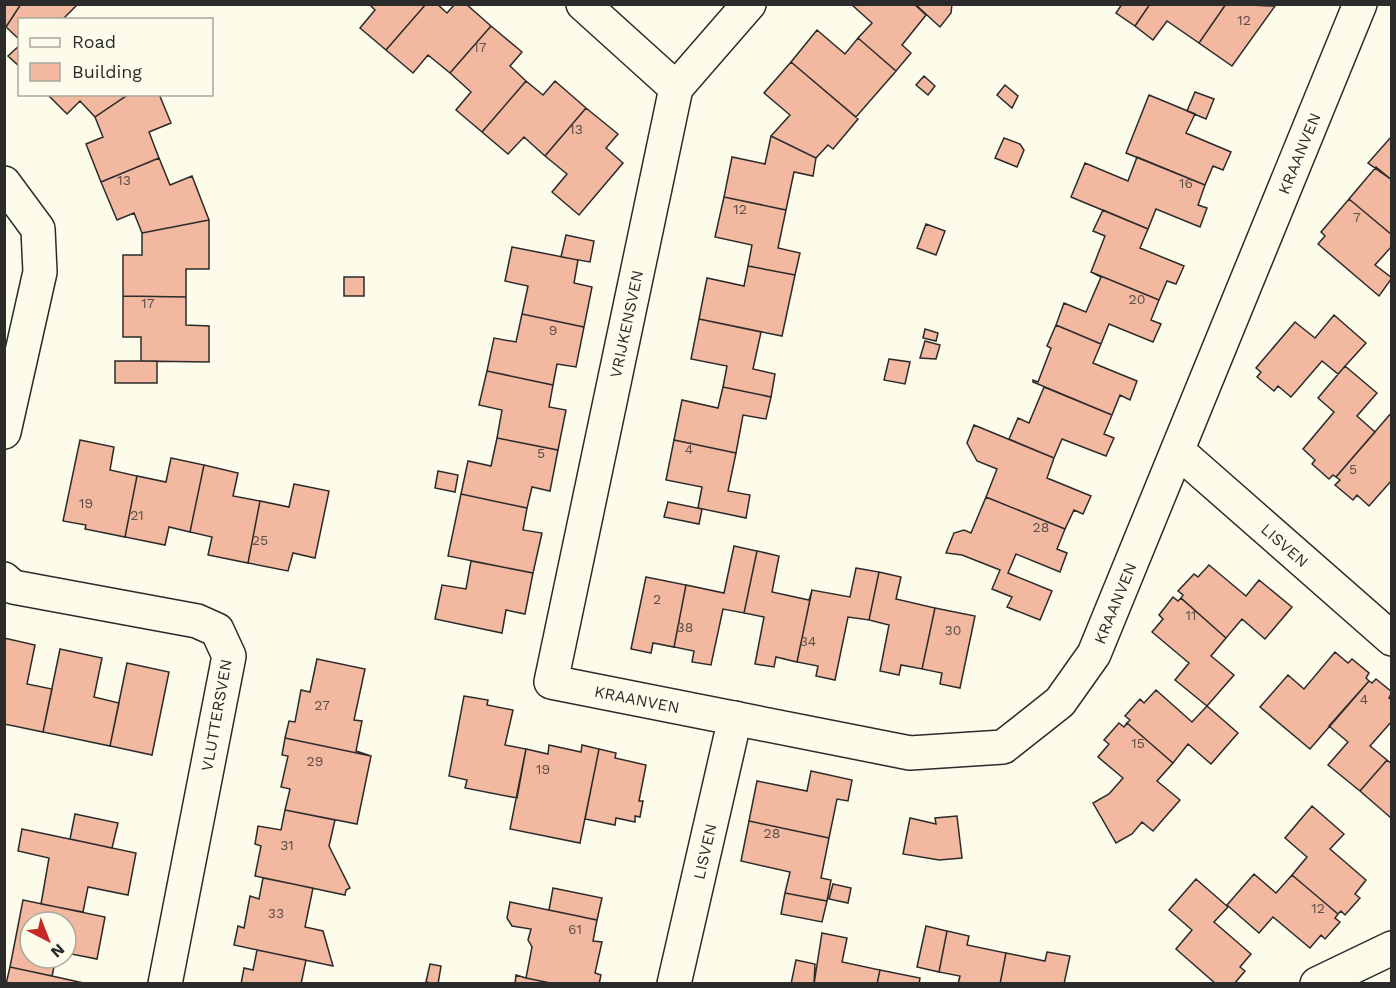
<svg xmlns="http://www.w3.org/2000/svg" width="1396" height="988" font-family="'Work Sans',sans-serif">
	<style>
		.building { fill: #f2b8a0; stroke: #2b2b2b; stroke-width: 1.5 }
		.lines { fill: none; stroke-linecap: round; stroke-linejoin: round }
		.street-casing { stroke: #2b2b2b; stroke-width: 36 }
		.street { stroke: #fdfbea; stroke-width: 33 }
		.labels { text-anchor: middle; stroke-width: 4.5; stroke-linejoin: round; paint-order: stroke }
		.number-label { font-size: 14px; fill: #5d4e48 }
		.street-label { font-size: 16px; fill: #2b2b2b; stroke: #fdfbea }
	</style>
	<rect width="100%" height="100%" fill="#fdfbea"/>
	<path class="building" d="M4,4H21L6,27L4,26Z
		M21,4H78L62,20H20V40L6,27Z
		M369,4H426L386,50L360,28L375,10Z
		M426,4H437L447,13L455,4H466L491,26L450,73L428,55L413,73L386,50Z
		M851,4H914L926,15L902,45L911,53L896,71L858,38L872,23Z
		M915,4H952L951,13L940,27Z
		M1122,4H1150L1135,26L1116,13Z
		M1150,4H1226L1199,43L1167,21L1153,40L1135,26Z
		M1226,4L1275,6L1232,66L1199,43Z
		M491,26L522,52L510,66L526,81L482,132L456,110L471,92L450,73Z
		M817,30L845,54L858,38L896,71L856,117L791,62Z
		M20,45V67L8,56Z
		M791,62L858,119L833,149L828,145L816,158L771,136L790,115L764,93Z
		M924,76L935,86L928,95L916,85Z
		M526,81L543,95L555,81L586,108L545,156L524,137L508,154L482,132Z
		M1005,85L1018,96L1012,108L997,95Z
		M1195,92L1214,99L1206,119L1187,111Z
		M47,94H129L95,117L80,101L67,114Z
		M129,94H159L171,123L149,132L159,158L101,182L86,144L103,137L95,117Z
		M1149,95L1195,114L1186,133L1231,152L1223,170L1213,166L1205,185L1126,153Z
		M586,108L618,134L606,148L623,163L579,215L552,192L567,174L545,156Z
		M771,136L816,158L813,176L794,172L786,210L724,197L732,157L765,164Z
		M1392,136V180L1368,163Z
		M1004,138L1020,144L1024,150L1017,167L995,158Z
		M1137,157L1205,185L1198,205L1207,208L1200,227L1156,209L1148,229L1071,197L1085,163L1128,181Z
		M159,158L170,185L192,176L209,220L142,233L134,213L117,220L101,182Z
		M1376,167L1392,180V235L1349,199Z
		M724,197L786,210L778,248L800,253L795,275L748,266L752,245L715,237Z
		M1349,199L1392,235V246L1375,265L1392,278L1379,296L1318,244L1325,236L1321,232Z
		M1103,210L1148,229L1140,248L1184,266L1176,284L1167,281L1159,300L1091,272L1105,236L1093,231Z
		M209,220V269H186V297L123,296V255H142V233Z
		M926,224L945,231L936,255L917,248Z
		M566,235L594,241L590,262L561,257Z
		M512,247L578,260L574,283L592,287L584,327L522,314L528,286L505,281Z
		M748,266L795,275L782,336L699,319L707,278L744,286Z
		M1091,272L1159,300L1151,320L1161,324L1153,342L1109,324L1101,344L1056,325L1064,303L1086,312L1101,277Z
		M344,277H364V296H344Z
		M123,296L186,297V325L209,326V362L141,361V337H123Z
		M522,314L584,327L576,367L557,364L553,385L487,371L494,338L516,342Z
		M1334,315L1366,343L1338,374L1322,361L1291,397L1278,386L1274,391L1257,377L1261,372L1256,368L1295,322L1315,338Z
		M699,319L761,332L753,369L775,374L771,397L723,387L727,366L691,359Z
		M1056,325L1101,344L1093,363L1137,381L1130,400L1120,395L1112,415L1033,382V380L1038,382L1051,348L1047,346Z
		M925,329L938,333L936,341L923,338Z
		M925,341L940,345L936,359L920,358Z
		M889,359L910,362L905,384L884,380Z
		M115,361H157V383H115Z
		M1345,366L1377,393L1357,416L1375,432L1336,477L1333,475L1329,479L1312,464L1315,460L1303,449L1334,412L1318,398Z
		M487,371L553,385L549,407L566,410L558,450L497,438L502,410L479,405Z
		M723,387L771,397L766,419L743,415L736,453L674,440L682,400L718,408Z
		M1044,387L1112,415L1104,434L1114,438L1106,456L1062,439L1054,458L1009,439L1018,418L1029,423Z
		M1392,412V480L1369,506L1357,495L1353,500L1335,485L1340,480L1336,477Z
		M974,425L1054,458L1047,478L1091,496L1083,514L1074,510L1065,529L986,497L997,469L977,461L967,443Z
		M497,438L558,450L550,491L532,487L527,508L461,494L468,461L491,466Z
		M80,440L114,447L110,470L137,476L125,537L85,529L86,525L63,521Z
		M674,440L736,453L728,491L750,495L746,518L698,508L702,487L666,480Z
		M171,458L204,465L190,532L169,527L165,545L125,537L137,476L166,482Z
		M204,465L238,473L233,496L260,501L248,563L208,555L212,537L190,532Z
		M438,471L458,475L455,492L435,488Z
		M294,484L329,491L315,558L293,553L288,571L248,563L260,501L289,507Z
		M461,494L527,508L523,530L542,533L533,573L448,556Z
		M986,497L1065,529L1057,549L1067,553L1060,572L1016,554L1008,573L1052,591L1040,620L1007,607L1012,597L992,589L1000,570L962,555L946,553L954,533L964,530L971,533Z
		M668,502L702,509L699,524L664,517Z
		M734,546L757,551L744,613L723,609L711,665L692,662L694,651L674,647L686,585L724,593Z
		M757,551L779,556L772,592L809,600L812,590L797,662L776,657L774,667L755,664L764,617L744,613Z
		M471,561L533,573L525,614L506,610L502,633L435,619L442,585L466,589Z
		M1209,565L1246,596L1259,580L1292,607L1265,639L1242,619L1226,638L1181,598L1183,595L1178,591L1194,574L1198,577Z
		M856,568L879,572L869,620L848,617L835,680L816,676L818,666L797,662L812,590L850,597Z
		M879,572L901,577L896,599L935,608L922,669L901,665L899,675L880,671L889,625L869,620Z
		M646,577L686,585L674,647L653,643L651,653L631,649Z
		M1173,597L1178,601L1181,598L1226,638L1211,656L1234,675L1207,706L1175,680L1189,663L1152,632L1163,619L1159,615Z
		M935,608L975,616L960,688L940,684L942,673L922,669Z
		M4,638L35,645L27,684L52,689L43,732L4,724Z
		M60,649L102,658L94,697L119,703L110,746L43,732Z
		M1335,652L1348,663L1352,659L1369,673L1366,678L1369,681L1310,749L1260,707L1288,675L1304,689Z
		M317,659L365,669L354,720L362,721L356,751L371,756L285,738L289,721L295,722L301,690L310,692Z
		M127,663L169,672L152,755L110,746Z
		M1376,679L1392,692L1389,698L1392,700V721L1370,746L1387,760L1360,791L1328,765L1348,742L1329,726L1369,681L1372,683Z
		M1156,690L1192,722L1207,706L1238,733L1211,764L1188,744L1173,763L1127,723L1130,720L1125,716L1140,699L1144,703Z
		M464,696L488,700L487,705L513,710L505,745L526,749L517,798L465,788L467,780L449,776Z
		M1119,723L1124,727L1127,723L1173,763L1157,781L1180,800L1153,831L1142,822L1132,834L1116,843L1093,803L1109,794L1123,778L1098,757L1109,744L1104,740Z
		M285,738L371,756L357,824L285,810L290,789L281,787L288,756L282,755Z
		M549,745L581,752L582,745L599,749L580,843L510,829L526,749L548,754Z
		M599,749L616,753L615,758L646,765L639,801H643L640,817L635,816V822L616,818L615,825L585,819Z
		M1387,760L1392,764L1391,818L1360,791Z
		M811,771L852,780L848,801L837,799L829,838L749,821L757,781L807,791Z
		M1312,806L1344,834L1330,849L1366,880L1355,894L1360,898L1345,915L1341,911L1338,914L1292,875L1307,857L1285,838Z
		M285,810L335,820L329,846L350,888L346,890L345,895L255,876L261,846L255,844L258,826L281,830Z
		M75,814L118,823L112,848L70,839Z
		M957,816L962,858L939,860L903,854L910,818L936,824L935,818Z
		M749,821L829,838L821,878L831,880L827,901L785,893L790,872L741,861Z
		M22,829L136,853L128,895L88,887L83,912L41,904L49,858L18,851Z
		M1254,874L1276,893L1292,875L1338,914L1335,918L1340,922L1325,939L1321,935L1310,948L1273,917L1259,933L1227,905Z
		M263,878L313,888L305,927L323,931L333,966L234,945L238,926L244,928L250,896L259,899Z
		M1196,879L1228,907L1214,922L1251,954L1240,967L1245,971L1234,984H1216L1176,949L1192,930L1169,910Z
		M833,884L851,888L848,903L829,899Z
		M553,888L602,898L597,920L549,910Z
		M785,893L827,901L822,922L781,914Z
		M23,900L105,917L97,959L66,953V922H30V958H56L52,976L10,967Z
		M510,902L597,920L593,941L602,942L595,973L601,975L599,984H555L526,978L532,947L528,940L531,929L512,926L507,918Z
		M926,926L947,931L939,972L917,967Z
		M947,931L969,936L967,945L1006,953L1000,984H958L960,976L939,972Z
		M822,933L847,938L842,962L880,970L877,984H814Z
		M257,950L306,960L301,984H241L244,968L253,970Z
		M1047,952L1070,956L1064,984H1000L1006,953L1045,961Z
		M796,960L815,964L814,984H791Z
		M430,964L441,966L438,984L426,982Z
		M10,967L52,976L88,984H6Z
		M880,970L920,978L919,984H877Z
		M516,975L526,978L555,984H515Z"/>
	<g class="lines">
		<g class="street-casing">
			<g id="street">
				<path id="s1" d="M583,4L676,88L551,682L910,753L1003,747L1060,702L1094,654L1360,4"/>
				<path d="M676,88L749,4"/>
				<path d="M4,183L38,229L40,272L4,432"/>
				<path id="s2" d="M1179,452L1392,639"/>
				<path d="M4,579L13,587L197,621L217,630L229,656L165,984"/>
				<path id="s3" d="M674,984L735,718"/>
				<path d="M1317,984L1392,948"/>
			</g>
		</g>
		<use href="#street" class="street"/>
	</g>
	<g class="labels">
		<g class="number-label">
			<text x="1244" y="25">12</text>
			<text x="480" y="52">17</text>
			<text x="576" y="134">13</text>
			<text x="124" y="185">13</text>
			<text x="1186" y="188">16</text>
			<text x="740" y="214">12</text>
			<text x="1357" y="222">7</text>
			<text x="1137" y="304">20</text>
			<text x="148" y="308">17</text>
			<text x="553" y="335">9</text>
			<text x="689" y="454">4</text>
			<text x="541" y="458">5</text>
			<text x="1353" y="474">5</text>
			<text x="86" y="508">19</text>
			<text x="137" y="520">21</text>
			<text x="1041" y="532">28</text>
			<text x="260" y="545">25</text>
			<text x="657" y="604">2</text>
			<text x="1191" y="620">11</text>
			<text x="685" y="632">38</text>
			<text x="953" y="635">30</text>
			<text x="808" y="646">34</text>
			<text x="1364" y="704">4</text>
			<text x="322" y="710">27</text>
			<text x="1138" y="748">15</text>
			<text x="315" y="766">29</text>
			<text x="543" y="774">19</text>
			<text x="772" y="838">28</text>
			<text x="287" y="850">31</text>
			<text x="1318" y="913">12</text>
			<text x="276" y="918">33</text>
			<text x="575" y="934">61</text>
		</g>
		<g class="street-label">
			<text dy="6" stroke="none"><textPath href="#s1" startOffset="1864">KRAANVEN</textPath></text>
			<text transform="translate(626 324) rotate(-78)" y="6">VRIJKENSVEN</text>
			<text dy="6" stroke="none"><textPath href="#s2" startOffset="141">LISVEN</textPath></text>
			<text dy="6" stroke="none"><textPath href="#s1" startOffset="1378">KRAANVEN</textPath></text>
			<text dy="6" stroke="none"><textPath href="#s1" startOffset="820">KRAANVEN</textPath></text>
			<text transform="translate(216 715) rotate(-80)" y="6">VLUTTERSVEN</text>
			<text dy="6" stroke="none"><textPath href="#s3" startOffset="136">LISVEN</textPath></text>
		</g>
	</g>
	<rect width="1396" height="988" fill="none" stroke="#2b2b2b" stroke-width="12"/>
	<rect x="18" y="18" width="195" height="78" fill="#fdfbea" stroke="#a9a89e" stroke-width="1.5"/>
	<rect x="30" y="38" width="30" height="9" fill="#fdfbea" stroke="#a9a89e" stroke-width="1.5"/>
	<text x="72" y="48" font-size="18" fill="#2b2b2b">Road</text>
	<rect x="30" y="63" width="30" height="18" fill="#f2b8a0" stroke="#a9a89e" stroke-width="1.5"/>
	<text x="72" y="78" font-size="18" fill="#2b2b2b">Building</text>
	<g transform="translate(48 940) rotate(138)"><circle r="28" fill="#fdfbea" stroke="#a9a89e" stroke-width="1.5"/>
	<path d="M0-4.5L10 22L0 15L-10 22Z" fill="#c62828"/>
	<text y="-9" font-size="16" font-weight="bold" text-anchor="middle" fill="#2b2b2b">N</text>
	</g>
</svg>
